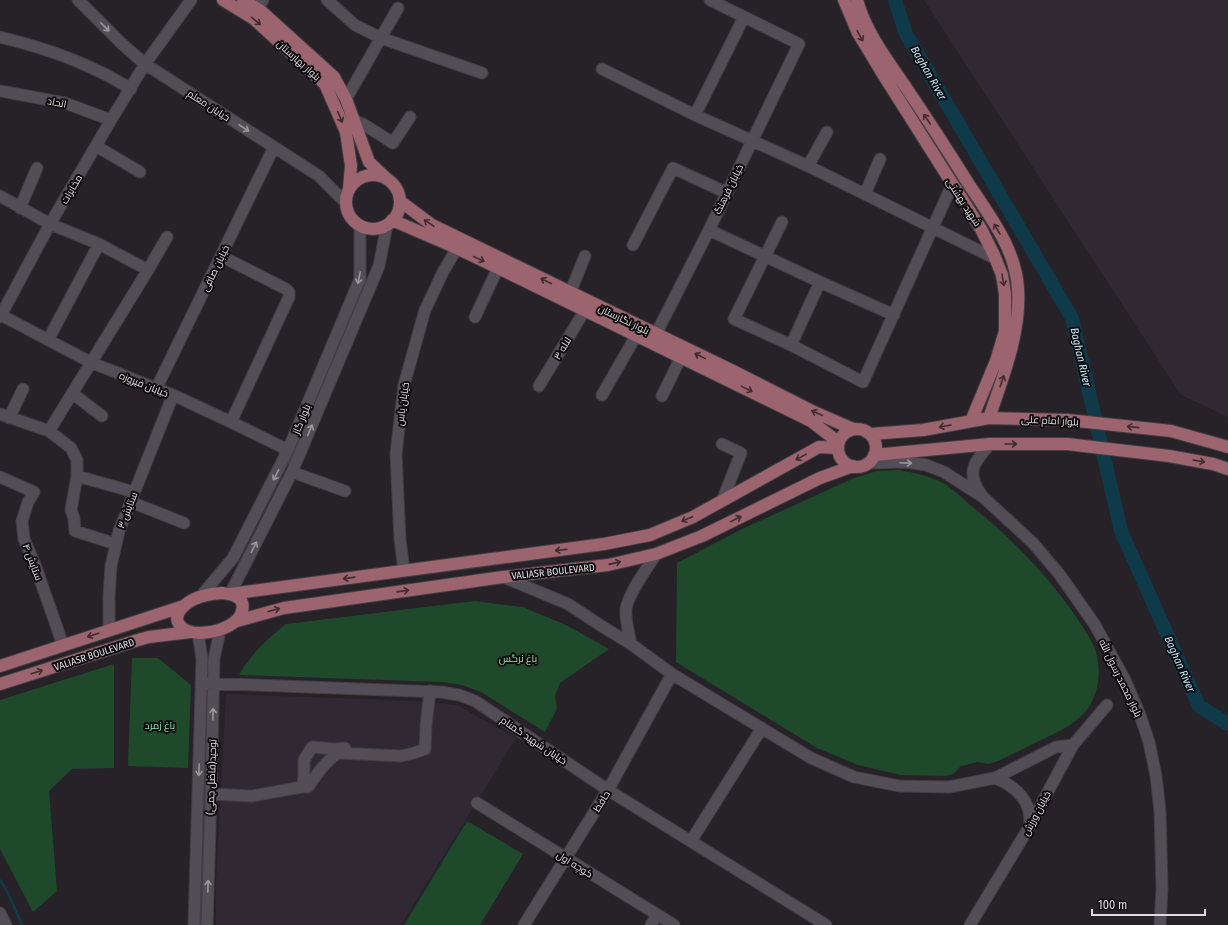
<svg xmlns="http://www.w3.org/2000/svg" width="1228" height="925" font-family="'Fira Sans Condensed',Cairo,sans-serif">
	<style>
		.built { fill: #302833 }
		.green { fill: #1f492b }
		.lines { fill: none; stroke-linecap: round; stroke-linejoin: round }
		.stream { stroke: #0f3a4a; stroke-width: 2.5 }
		.river { stroke: #0f3a4a; stroke-width: 14 }
		.minor-casing { stroke: #413d42; stroke-width: 13 }
		.major-casing { stroke: #413d42; stroke-width: 14 }
		.minor { stroke: #534e55; stroke-width: 11 }
		.major { stroke: #9b646e; stroke-width: 12 }
		.oneway { stroke: #3f2b30 }
		.oneway2 { stroke: #9a969b }
		.labels { text-anchor: middle; stroke-width: 4; stroke-linejoin: round; paint-order: stroke }
		.street-label { font-size: 10px; fill: #e0dde1; stroke: #0e0c0e }
		.park-label { font-size: 10px; fill: #90e3a4; stroke: #0e0c0e }
		.water-label { font-size: 11px; font-style: italic; fill: #c4ebfd; stroke: #0e0c0e }
	</style>
	<rect width="100%" height="100%" fill="#262227"/>
	<path class="built" d="M924,0H1228V417L1181,395Z
		M226,694L414,701L457,705L516,738L401,925H216V878Z"/>
	<path class="green" d="M900,470C915,473 929,476 943,483C952,488 961,497 969,504C1010,537 1047,574 1077,618C1083,628 1091,638 1095,649C1101,668 1100,688 1090,705C1078,724 1058,732 1039,741C1025,748 1012,755 998,761L989,764L978,762L961,766L953,774L945,776L901,775L858,765L817,748L676,662L677,563L742,529L854,478L877,471Z
		M475,601L523,607L568,626L609,649L560,683L555,696L557,709L545,732L481,692L462,685L441,682L239,675C252,653 266,640 286,624Z
		M132,658H158L191,685L188,768L128,766Z
		M114,664V768L72,769L49,791L57,891L33,912L0,849V700Z
		M467,821L523,854L480,925H404Z"/>
	<g class="lines">
		<path class="stream" d="M0,880L7,891L22,925"/>
		<path class="river" d="M895,0L906,34L1072,318L1121,531L1199,706L1228,724"/>
		<g class="minor-casing">
			<path id="minor" d="M78,0L121,43L145,64L319,176L346,203
				M327,0L355,25L381,38L482,73
				M256,9L263,0
				M0,37C33,45 66,55 96,70C108,75 119,82 131,89
				M602,69L695,115L808,166L996,259
				M0,91L65,103L111,120
				M346,99L398,8
				M695,115L744,17
				M353,120L363,124L393,143L410,117
				M96,146L140,172
				M808,166L827,132
				M865,194L880,159
				M0,196L50,224L99,244L148,270L49,431
				M20,208L37,168
				M782,222L734,319L791,345L863,382L952,185
				M709,230L820,282L894,315
				M633,245L673,168L727,193
				M221,256L286,289L289,292V297L231,422
				M148,270L167,237
				M570,293L585,256
				M1,315L90,362L173,395L231,422L288,450
				M0,317L50,224L111,120L145,64L191,0
				M475,317L498,268
				M656,334L709,230L799,44L710,0
				M48,340L99,244
				M791,345L820,282
				M539,386L585,310
				M156,389L274,147
				M72,393L102,416
				M602,395L636,336
				M662,396L681,357
				M0,414L49,431L71,448L77,460V476L134,492
				M9,418L23,389
				M722,444L741,453L722,501
				M867,463L906,462L926,465L944,472L983,497L1033,543L1060,575L1095,625L1125,680L1140,715L1149,742L1156,776L1160,811L1162,889L1160,925
				M292,472L345,491
				M77,476L71,510L74,518L75,531L116,544
				M0,477L34,492L28,502L22,521L24,539L34,562L63,645
				M981,494C965,472 975,461 990,444
				M131,502L184,523
				M404,570L400,540L396,454L404,385L425,310L443,272L457,248
				M503,577L568,604L603,627L631,644L672,674L811,758L854,777L899,786L949,787L995,778L1056,747L1073,745
				M230,594L292,472L379,266L387,225
				M201,596L233,558L288,450L360,279V226
				M109,630V596L111,566L119,531L173,395
				M631,644C629,633 625,621 626,609C628,594 648,567 656,554
				M201,683L441,692L459,695L475,701L608,790L826,925
				M995,778C1016,786 1034,803 1029,827
				M302,787L304,777V760L312,747L334,749L345,748
				M211,794L252,796L302,787H308C317,774 325,762 338,753L401,756L414,753L425,749L426,725L430,691
				M477,803L674,925
				M691,841L762,728
				M0,913L6,925
				M194,925L202,659L198,633
				M207,925L211,794L214,659L220,630
				M524,925L608,790L672,674
				M651,925L657,915
				M970,925L1028,829L1073,745L1107,705"/>
		</g>
		<g class="major-casing">
			<path id="major" d="M223,0L254,19L325,84L346,132L351,166L349,189
				M243,0L261,11L334,77L346,99L369,162L386,178
				M844,0L858,33L884,76L981,229L994,255L1002,275L1005,294V331L996,361L971,421
				M857,0C866,33 888,61 907,89C928,120 948,151 968,183C989,215 1016,249 1018,289C1021,332 1003,377 989,418
				M346 202a27 27 0 1 1 54 0a27 27 0 1 1-54 0Z
				M400,201L432,225L735,372L814,412L853,429
				M392,220L450,245L486,262L811,421L838,442
				M838 448a19 19 0 1 1 38 0a19 19 0 1 1-38 0Z
				M871,434L923,430L989,418L1068,420L1171,431L1228,447
				M874,455L990,444H1067L1169,456L1213,464L1228,469
				M222,593C227,594 232,594 237,597C246,602 243,614 237,620C227,629 212,633 200,633C181,633 168,619 185,605C195,596 209,594 222,593Z
				M230,594L604,544L650,535L693,517L819,447L837,448
				M237,621L284,608L503,577L608,565L656,554L702,536L820,478L853,466
				M0,666L184,606
				M0,684L138,640L149,637L190,632"/>
		</g>
		<use href="#minor" class="minor"/>
		<use href="#major" class="major"/>
	</g>
	<defs><path id="oneway-shaft" d="M-6 0H5M1.5-3L5.5 0L1.5 3" fill="none" stroke-width="1.6" stroke-linecap="round" stroke-linejoin="round"/></defs>
	<g class="oneway">
		<use href="#oneway-shaft" transform="translate(256 21) rotate(39)"/>
		<use href="#oneway-shaft" transform="translate(860 36) rotate(61)"/>
		<use href="#oneway-shaft" transform="translate(340 117) rotate(67)"/>
		<use href="#oneway-shaft" transform="translate(927 119) rotate(-124)"/>
		<use href="#oneway-shaft" transform="translate(429 223) rotate(-146)"/>
		<use href="#oneway-shaft" transform="translate(997 229) rotate(-120)"/>
		<use href="#oneway-shaft" transform="translate(479 259) rotate(25)"/>
		<use href="#oneway-shaft" transform="translate(1003 280) rotate(80)"/>
		<use href="#oneway-shaft" transform="translate(546 281) rotate(-154)"/>
		<use href="#oneway-shaft" transform="translate(700 356) rotate(-154)"/>
		<use href="#oneway-shaft" transform="translate(1002 381) rotate(-71)"/>
		<use href="#oneway-shaft" transform="translate(747 389) rotate(26)"/>
		<use href="#oneway-shaft" transform="translate(817 413) rotate(-156)"/>
		<use href="#oneway-shaft" transform="translate(945 426) rotate(170)"/>
		<use href="#oneway-shaft" transform="translate(1133 427) rotate(-174)"/>
		<use href="#oneway-shaft" transform="translate(1011 444)"/>
		<use href="#oneway-shaft" transform="translate(801 457) rotate(151)"/>
		<use href="#oneway-shaft" transform="translate(1199 461) rotate(10)"/>
		<use href="#oneway-shaft" transform="translate(687 519) rotate(157)"/>
		<use href="#oneway-shaft" transform="translate(736 519) rotate(-26)"/>
		<use href="#oneway-shaft" transform="translate(561 550) rotate(173)"/>
		<use href="#oneway-shaft" transform="translate(615 563) rotate(-13)"/>
		<use href="#oneway-shaft" transform="translate(349 578) rotate(172)"/>
		<use href="#oneway-shaft" transform="translate(403 591) rotate(-8)"/>
		<use href="#oneway-shaft" transform="translate(274 610) rotate(-15)"/>
		<use href="#oneway-shaft" transform="translate(93 635) rotate(162)"/>
		<use href="#oneway-shaft" transform="translate(37 672) rotate(-18)"/>
	</g>
	<g class="oneway2">
		<use href="#oneway-shaft" transform="translate(105 27) rotate(45)"/>
		<use href="#oneway-shaft" transform="translate(244 128) rotate(33)"/>
		<use href="#oneway-shaft" transform="translate(359 278) rotate(102)"/>
		<use href="#oneway-shaft" transform="translate(310 430) rotate(-67)"/>
		<use href="#oneway-shaft" transform="translate(906 463) rotate(2)"/>
		<use href="#oneway-shaft" transform="translate(276 475) rotate(117)"/>
		<use href="#oneway-shaft" transform="translate(254 547) rotate(-63)"/>
		<use href="#oneway-shaft" transform="translate(213 714) rotate(-89)"/>
		<use href="#oneway-shaft" transform="translate(199 770) rotate(92)"/>
		<use href="#oneway-shaft" transform="translate(208 886) rotate(-88)"/>
	</g>
	<g class="labels">
		<g class="street-label">
			<text transform="translate(299 60) rotate(42)" y="4">بلوار بهارستان</text>
			<text transform="translate(57 102) rotate(12)" y="4">اتحاد</text>
			<text transform="translate(209 105) rotate(33)" y="4">خیابان معلم</text>
			<text transform="translate(71 189) rotate(-60)" y="4">مخابرات</text>
			<text transform="translate(728 189) rotate(-64)" y="4">خیابان فرهنگ</text>
			<text transform="translate(964 202) rotate(57)" y="4">شهید بهشتی</text>
			<text transform="translate(215 268) rotate(-64)" y="4">خیابان صافی</text>
			<text transform="translate(624 319) rotate(26)" y="4">بلوار نگارستان</text>
			<text transform="translate(562 348) rotate(-59)" y="4">لاله ۳</text>
			<text transform="translate(144 384) rotate(22)" y="4">خیابان فیروزه</text>
			<text transform="translate(402 404) rotate(-82)" y="4">خیابان یاس</text>
			<text transform="translate(301 419) rotate(-67)" y="4">بلوار گاز</text>
			<text transform="translate(1050 420) rotate(3)" y="4">بلوار امام علی</text>
			<text transform="translate(127 510) rotate(-69)" y="4">ستایش ۳</text>
			<text transform="translate(33 562) rotate(69)" y="4">ستایش ۴</text>
			<text transform="translate(553 571) rotate(-6)" y="4">VALIASR BOULEVARD</text>
			<text transform="translate(94 654) rotate(-18)" y="4">VALIASR BOULEVARD</text>
			<text transform="translate(1121 678) rotate(64)" y="4">بلوار محمد رسول الله</text>
			<text transform="translate(534 740) rotate(34)" y="4">خیابان شهید گمنام</text>
			<text transform="translate(211 777) rotate(-88)" y="4">توحید(فاضل جمی)</text>
			<text transform="translate(601 801) rotate(-58)" y="4">حافظ</text>
			<text transform="translate(1036 813) rotate(-62)" y="4">خیابان ورزش</text>
			<text transform="translate(575 864) rotate(32)" y="4">کوچه اول</text>
		</g>
		<g class="park-label">
			<text x="518" y="662">باغ نرگس</text>
			<text x="160" y="729">باغ زمرد</text>
		</g>
		<g class="water-label">
			<text transform="translate(929 73) rotate(60)" y="4">Baghan River</text>
			<text transform="translate(1081 357) rotate(77)" y="4">Baghan River</text>
			<text transform="translate(1180 664) rotate(66)" y="4">Baghan River</text>
		</g>
	</g>
	<path d="M1092 909v6h113v-6" fill="none" stroke="#e0dde1" stroke-width="2"/>
	<text x="1098" y="909" font-size="12" fill="#e0dde1" stroke="#0e0c0e" stroke-width="3" paint-order="stroke">100 m</text>
</svg>
